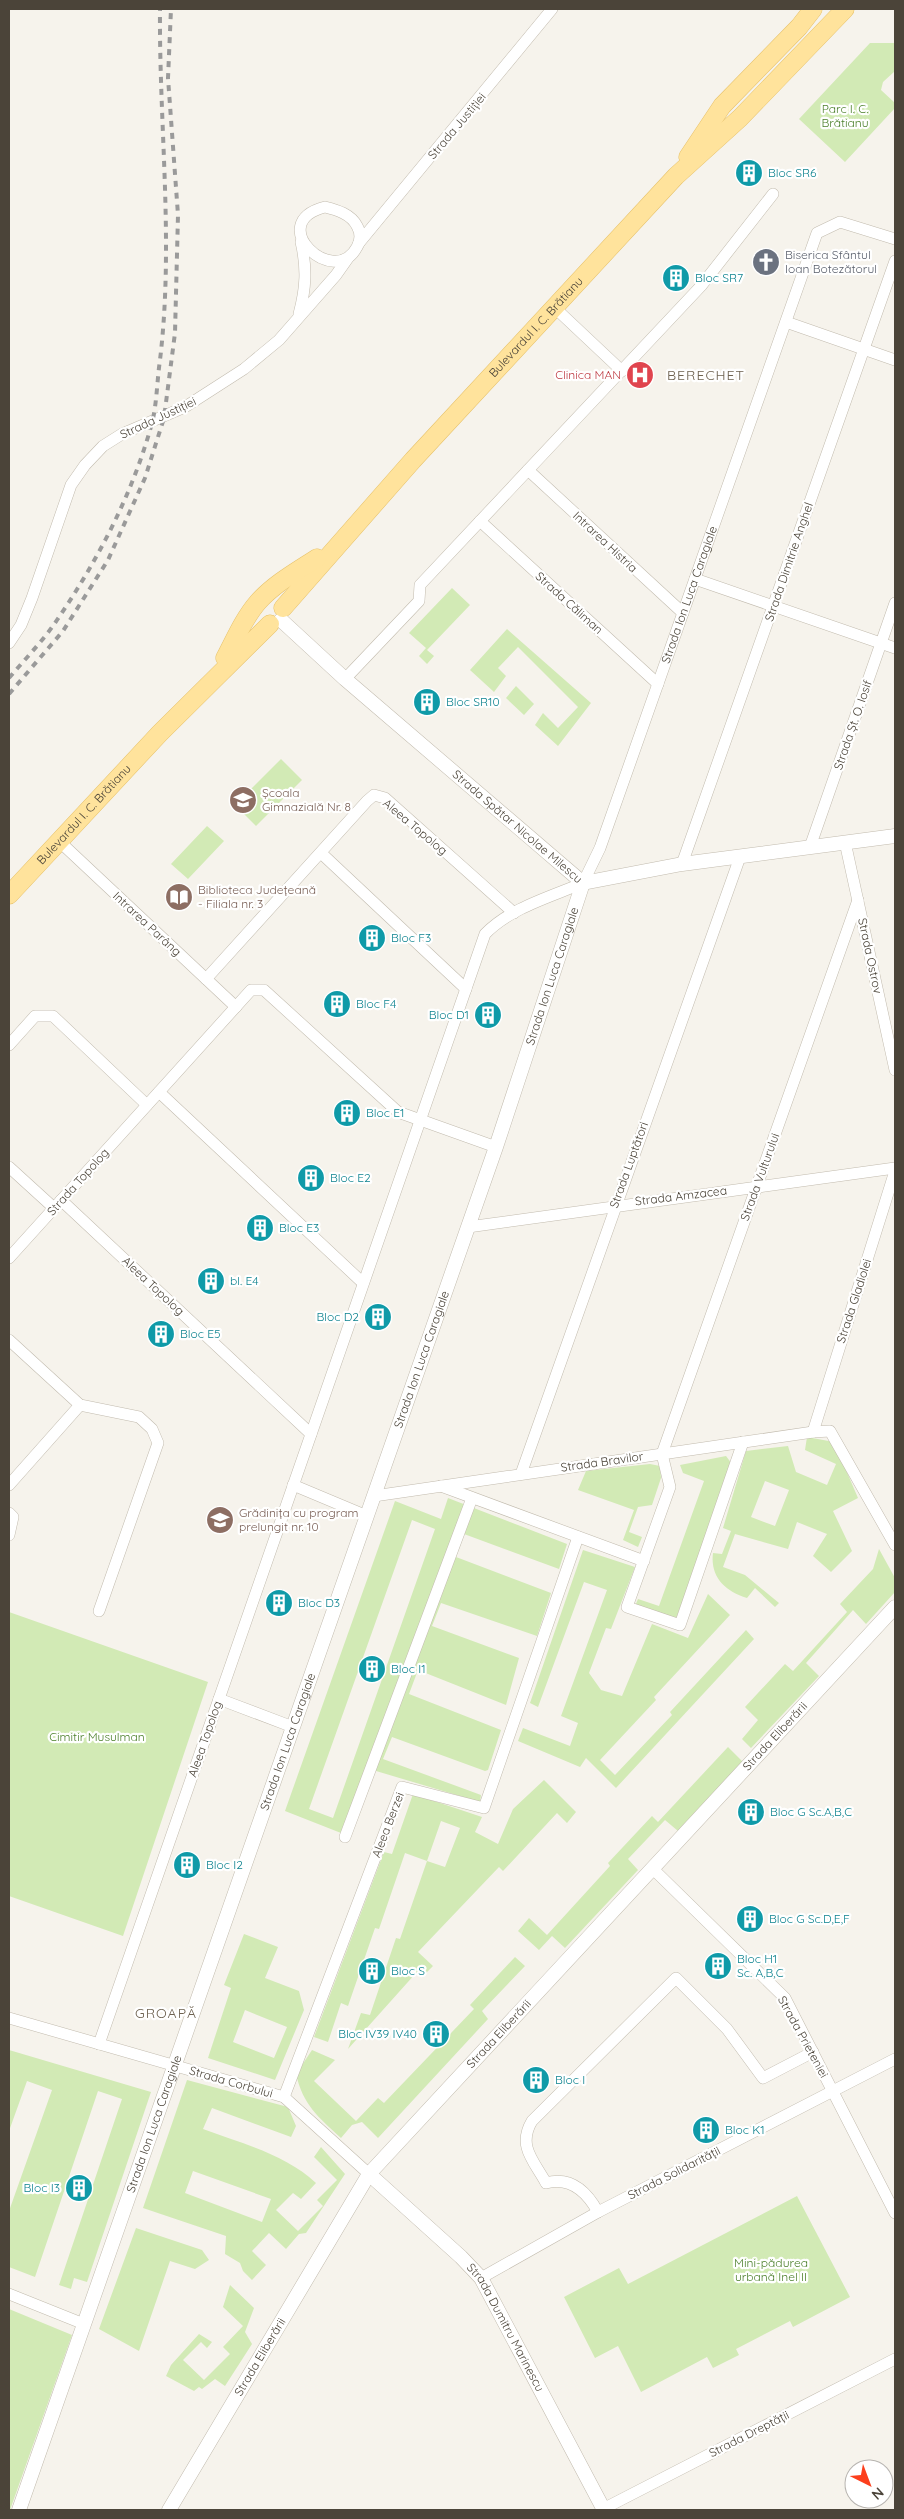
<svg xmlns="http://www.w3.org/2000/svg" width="904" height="2519" font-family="Quicksand,sans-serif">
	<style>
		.green { fill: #d2eab5; fill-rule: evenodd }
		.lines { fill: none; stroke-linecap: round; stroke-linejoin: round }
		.minor-casing { stroke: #c2bbae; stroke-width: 12 }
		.tertiary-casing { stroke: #c2bbae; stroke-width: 15 }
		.primary-casing { stroke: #e6c16a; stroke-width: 19 }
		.minor { stroke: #fff; stroke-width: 11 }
		.tertiary { stroke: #fff; stroke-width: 14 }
		.primary { stroke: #ffe39c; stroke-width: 18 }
		.rail { stroke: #9a9a9a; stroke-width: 4; stroke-dasharray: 6 6; stroke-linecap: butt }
		.labels { text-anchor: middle; stroke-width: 4.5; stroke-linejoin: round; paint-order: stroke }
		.park-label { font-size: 12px; fill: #4a7f2a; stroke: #fff }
		.street-label { font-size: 12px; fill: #4b4439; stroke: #fff }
		.culture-label { font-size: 12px; fill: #0d838f; stroke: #fff; text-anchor: start }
		.worship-label { font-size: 12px; fill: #5b616d; stroke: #fff; text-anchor: start }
		.health-label { font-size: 12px; fill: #be3a42; stroke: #fff; text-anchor: end }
		.education-label { font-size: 12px; fill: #785e54; stroke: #fff; text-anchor: start }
		.neighbourhood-label { font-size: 14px; letter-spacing: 1px; fill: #6e6250; stroke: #fff }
	</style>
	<rect width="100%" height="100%" fill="#f6f3ec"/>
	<path class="green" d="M870,43H895V71L883,82L881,90L895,103V108L845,162L799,119Z
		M452,588L470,605L427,650L434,656L427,664L419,656L426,648L409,633Z
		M507,629L591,703L558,746L535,725L543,713L558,728L578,707L518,647L498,668L506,676L494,692L470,670Z
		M516,686L534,704L524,715L506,698Z
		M281,759L302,780L256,826L235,805Z
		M207,826L224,841L188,879L171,864Z
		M807,1437L834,1442L858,1498L833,1511L852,1551L831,1572L813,1556L827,1534L797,1522L788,1549L735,1534L723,1567L745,1575L779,1603L775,1607L755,1588L747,1598C724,1591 710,1576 713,1553L722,1554L731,1531L723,1528L746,1451L788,1446L796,1472L827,1485L836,1464L805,1450ZM765,1481L789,1490L775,1526L751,1517Z
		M726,1456L732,1464L729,1474L676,1619L635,1606L638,1599L659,1606L704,1481L683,1473L680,1465Z
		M650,1464L660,1466L661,1478L652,1505L638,1507L629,1532L642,1537L638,1547L623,1540L634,1510L578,1490L586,1471Z
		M448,1498L567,1544L559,1569L464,1534L456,1557L551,1593L537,1636L441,1603L432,1626L519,1658L506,1705L418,1670L409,1694L501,1730L488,1770L485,1771L392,1737L383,1759L481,1795L480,1802L366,1768L341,1833L285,1811L395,1501L441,1519ZM412,1520L435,1529L333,1818L309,1809Z
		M879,1549L895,1578V1592L866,1624L853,1610L806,1663L819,1676L751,1748L742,1739L758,1720L745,1707L785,1664L793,1671L847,1612L840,1604L873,1569Z
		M583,1550L635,1567L611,1629L606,1628L589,1673L601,1690L622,1696L652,1624L688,1638L708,1594L730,1615L654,1697L656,1700L600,1760L615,1775L672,1715L670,1712L746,1630L754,1639L616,1788L586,1758L580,1767L518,1741L523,1728L570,1746L578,1723L561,1716L607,1590L584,1582L538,1707L530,1703Z
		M9,1612L208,1682L123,1936L9,1896Z
		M728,1747L743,1762L678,1831L665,1820L628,1859L638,1870L565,1948L552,1936L539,1950L518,1931L529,1918L547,1935L610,1866L608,1863L652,1816L658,1822Z
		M544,1780L576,1812L567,1823L557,1813L503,1871L499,1867L418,1952L433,1966L422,1977L416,1973L348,2049L361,2013L370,2015L396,1938L400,1939L427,1861L445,1867L460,1828L441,1821L427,1861L405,1853L379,1929L375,1928L348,2006L341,2003L328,2042L314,2037L384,1852L392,1854L413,1794L482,1817L475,1832L498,1844L513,1809Z
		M244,1934L278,1947L265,1978L299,1991L304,2010L275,2080L208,2058L231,1988L224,1985ZM245,2010L287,2027L274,2058L233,2042Z
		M515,1957L525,1966L482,2011L488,2019L378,2138L362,2122L352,2125L341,2138C318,2117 303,2105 296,2074L312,2050L335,2060L314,2081L356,2121L378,2098L384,2103L474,2009L470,2005Z
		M9,2050L151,2092L87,2282L74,2278L71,2289L59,2285L122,2099L98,2091L35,2277L9,2267V2211L52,2090L27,2081L9,2131Z
		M187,2080L288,2107L296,2126L291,2137L212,2108L203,2129C243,2144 285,2154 316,2183L301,2199L293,2193L276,2210L298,2231L323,2206L317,2200L337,2180L314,2157L321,2147L345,2174L306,2233L299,2234L286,2249L269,2233L252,2251L266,2265L252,2280L243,2271L240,2263L225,2254L226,2236L143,2208ZM193,2171L271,2199L262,2222L185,2193Z
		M797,2196L850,2297L793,2327L790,2321L736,2349L739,2355L713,2368L707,2357L641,2392L618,2346L595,2358L564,2297L619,2268L628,2284Z
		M136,2228L202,2250L209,2260L195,2269L170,2261L139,2351L99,2329Z
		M230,2285L254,2308L245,2332L252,2344L225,2386L215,2379L202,2389L199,2387L194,2391L166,2376L171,2365L199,2334L212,2342L207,2348L201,2342L183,2360L204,2380L230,2354L223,2347L243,2326L223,2307Z
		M9,2309L72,2335L10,2510H9Z"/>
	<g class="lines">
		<g class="minor-casing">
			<g id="minor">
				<path d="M325,207C337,210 351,214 357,226C361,233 361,240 357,247C334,290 263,223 325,207Z"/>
				<path d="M359,243L552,9"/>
				<path d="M554,307L622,371"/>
				<path d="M299,314C306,288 307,268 301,242"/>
				<path d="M786,322L895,360"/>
				<path d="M528,470L683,613"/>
				<path d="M480,521L658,684"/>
				<path d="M695,579L895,648"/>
				<path d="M9,643L21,625L32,598L71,485L85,465L103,446L122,434L185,407L244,369L279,340L336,275L348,258"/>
				<path d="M345,679L419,601L420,585L701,286L773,194"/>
				<path d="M59,841L236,1007"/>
				<path d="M845,842L895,1070"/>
				<path d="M810,847L895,603"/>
				<path d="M321,853L466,989"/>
				<path d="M682,864L895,261"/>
				<path d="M206,979L367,801L374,795L385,798L514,913"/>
				<path d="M9,1045L35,1016H53L147,1105"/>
				<path d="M159,1092L363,1283"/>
				<path d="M9,1167L54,1208"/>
				<path d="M61,1200L311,1434"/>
				<path d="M468,1227L895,1168"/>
				<path d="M9,1258L251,990H264L398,1112L496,1147"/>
				<path d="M9,1340L80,1405L139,1417L152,1429L158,1443L99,1611"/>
				<path d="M813,1432L895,1171"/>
				<path d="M743,1442L680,1625L627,1607L670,1487L662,1454L858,900"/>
				<path d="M521,1474L740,857"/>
				<path d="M9,1485L80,1405"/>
				<path d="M293,1485L367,1516"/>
				<path d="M441,1486L644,1561"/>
				<path d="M374,1496L813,1432L830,1431L895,1545"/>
				<path d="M9,1513L13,1517L9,1535"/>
				<path d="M219,1699L293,1727"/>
				<path d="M345,1837L472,1498"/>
				<path d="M652,1868L785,1998L895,2213"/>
				<path d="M9,2018L284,2097L369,2174"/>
				<path id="s1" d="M99,2044L485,934C510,908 550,897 583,883L600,848L817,233L840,222L895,239"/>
				<path d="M284,2097L402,1787L484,1808L578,1537"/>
				<path d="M598,2212C587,2192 571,2176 546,2183C534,2161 517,2146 532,2121L676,1978L727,2029L763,2078L813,2052"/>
				<path d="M481,2278L598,2212L895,2059"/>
				<path d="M9,2294L84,2324"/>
				<path d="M603,2509L895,2359"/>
			</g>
		</g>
		<g class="tertiary-casing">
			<g id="tertiary">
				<path id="s2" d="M281,620L345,679L583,883L682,864L895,836"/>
				<path id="s3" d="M369,2174L461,2257L481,2278L604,2510"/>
				<path id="s4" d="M19,2510L496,1147L583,883"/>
				<path id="s5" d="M169,2510L369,2174L895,1607"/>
			</g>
		</g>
		<g class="primary-casing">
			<g id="primary">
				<path d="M688,157L722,106L799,27L813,9"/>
				<path id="s6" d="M283,608L413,460L676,176L740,118L845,9"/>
				<path d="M225,658C235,639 244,618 258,602C274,584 297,571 317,558"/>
				<path id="s7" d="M9,895L160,733L270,624"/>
			</g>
		</g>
		<use href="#minor" class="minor"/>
		<use href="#tertiary" class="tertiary"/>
		<use href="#primary" class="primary"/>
		<path class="rail" d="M9,678C25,659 43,641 57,620C98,560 133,493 152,423C157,403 157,380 160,360C174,243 159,126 160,9
			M9,694L63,631L108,560L145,478L164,418L175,333L178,215L168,78L171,9"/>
	</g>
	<defs>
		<g id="building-disc" transform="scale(1.4375)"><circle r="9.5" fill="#0f9aa8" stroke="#fff"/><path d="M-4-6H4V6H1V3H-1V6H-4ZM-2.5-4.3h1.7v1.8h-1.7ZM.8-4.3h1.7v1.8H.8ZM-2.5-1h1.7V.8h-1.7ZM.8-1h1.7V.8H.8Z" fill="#fff"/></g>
		<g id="church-disc" transform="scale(1.4375)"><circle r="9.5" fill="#6b7280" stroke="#fff"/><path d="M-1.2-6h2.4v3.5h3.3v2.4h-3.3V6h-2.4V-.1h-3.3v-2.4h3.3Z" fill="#fff"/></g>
		<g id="hospital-disc" transform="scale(1.4375)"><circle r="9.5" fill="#e0444e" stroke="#fff"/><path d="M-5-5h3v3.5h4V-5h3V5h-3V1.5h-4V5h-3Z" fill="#fff"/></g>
		<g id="school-disc" transform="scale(1.4375)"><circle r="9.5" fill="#8d6e63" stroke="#fff"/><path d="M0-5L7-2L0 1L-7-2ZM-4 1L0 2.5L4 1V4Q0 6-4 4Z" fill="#fff"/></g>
		<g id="library-disc" transform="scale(1.4375)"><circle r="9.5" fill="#8d6e63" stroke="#fff"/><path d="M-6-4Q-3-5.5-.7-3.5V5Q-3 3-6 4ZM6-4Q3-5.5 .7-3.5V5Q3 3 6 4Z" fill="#fff"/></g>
	</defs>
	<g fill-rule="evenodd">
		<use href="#building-disc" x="749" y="173"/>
		<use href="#church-disc" x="766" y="262"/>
		<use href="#building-disc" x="676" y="278"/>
		<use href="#hospital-disc" x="640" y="375"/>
		<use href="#building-disc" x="427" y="702"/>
		<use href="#school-disc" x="243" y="800"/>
		<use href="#library-disc" x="179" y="897"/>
		<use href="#building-disc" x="372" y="938"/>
		<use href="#building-disc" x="337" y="1004"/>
		<use href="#building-disc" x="488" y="1015"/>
		<use href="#building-disc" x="347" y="1113"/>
		<use href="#building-disc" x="311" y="1178"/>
		<use href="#building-disc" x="260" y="1228"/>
		<use href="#building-disc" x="211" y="1281"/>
		<use href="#building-disc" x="378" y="1317"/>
		<use href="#building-disc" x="161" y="1334"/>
		<use href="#school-disc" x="220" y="1520"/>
		<use href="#building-disc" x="279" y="1603"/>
		<use href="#building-disc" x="372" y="1669"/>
		<use href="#building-disc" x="751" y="1812"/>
		<use href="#building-disc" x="187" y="1865"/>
		<use href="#building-disc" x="750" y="1919"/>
		<use href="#building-disc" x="718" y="1966"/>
		<use href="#building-disc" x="372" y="1971"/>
		<use href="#building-disc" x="436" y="2034"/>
		<use href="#building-disc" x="536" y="2080"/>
		<use href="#building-disc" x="706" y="2130"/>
		<use href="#building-disc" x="79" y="2188"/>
	</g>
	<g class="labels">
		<g class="park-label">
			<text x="845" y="113">Parc I. C.<tspan x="845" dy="14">Brătianu</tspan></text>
			<text x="97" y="1741">Cimitir Musulman</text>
			<text x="771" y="2267">Mini-pădurea<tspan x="771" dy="14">urbană Inel II</tspan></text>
		</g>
		<g class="street-label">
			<text transform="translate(457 126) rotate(-50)" y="4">Strada Justiției</text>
			<text dy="4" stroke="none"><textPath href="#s6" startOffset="378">Bulevardul I. C. Brătianu</textPath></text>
			<text transform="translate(158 418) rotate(-25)" y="4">Strada Justiției</text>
			<text transform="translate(605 542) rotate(43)" y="4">Intrarea Histria</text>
			<text transform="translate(789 562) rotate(-71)" y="4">Strada Dimitrie Anghel</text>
			<text dy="4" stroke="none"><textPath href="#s1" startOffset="1594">Strada Ion Luca Caragiale</textPath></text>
			<text transform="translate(569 603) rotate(42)" y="4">Strada Căliman</text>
			<text transform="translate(853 725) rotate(-71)" y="4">Strada Șt. O. Iosif</text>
			<text dy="4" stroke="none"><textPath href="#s7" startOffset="110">Bulevardul I. C. Brătianu</textPath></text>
			<text dy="4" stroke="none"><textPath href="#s2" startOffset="314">Strada Spătar Nicolae Milescu</textPath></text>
			<text transform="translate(415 827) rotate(40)" y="4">Aleea Topolog</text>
			<text transform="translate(147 924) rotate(43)" y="4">Intrarea Parâng</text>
			<text transform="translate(870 956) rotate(78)" y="4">Strada Ostrov</text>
			<text dy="4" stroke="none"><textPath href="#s4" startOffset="1624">Strada Ion Luca Caragiale</textPath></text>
			<text transform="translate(629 1165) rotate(-70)" y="4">Strada Luptători</text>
			<text transform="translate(760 1177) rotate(-70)" y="4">Strada Vulturului</text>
			<text transform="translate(78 1182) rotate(-48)" y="4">Strada Topolog</text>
			<text transform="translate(681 1196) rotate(-7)" y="4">Strada Amzacea</text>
			<text transform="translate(153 1286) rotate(43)" y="4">Aleea Topolog</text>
			<text transform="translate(854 1301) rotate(-72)" y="4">Strada Gladiolei</text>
			<text dy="4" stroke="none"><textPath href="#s4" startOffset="1219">Strada Ion Luca Caragiale</textPath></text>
			<text transform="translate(602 1462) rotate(-8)" y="4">Strada Bravilor</text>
			<text dy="4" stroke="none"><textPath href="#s5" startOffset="988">Strada Eliberării</textPath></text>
			<text transform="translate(205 1739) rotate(-71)" y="4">Aleea Topolog</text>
			<text dy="4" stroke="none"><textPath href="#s4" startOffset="814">Strada Ion Luca Caragiale</textPath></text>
			<text transform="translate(388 1825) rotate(-69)" y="4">Aleea Berzei</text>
			<text dy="4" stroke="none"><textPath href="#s5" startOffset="582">Strada Eliberării</textPath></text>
			<text transform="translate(803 2037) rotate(61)" y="4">Strada Prieteniei</text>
			<text transform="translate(231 2082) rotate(16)" y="4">Strada Corbului</text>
			<text dy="4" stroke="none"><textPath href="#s4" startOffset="409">Strada Ion Luca Caragiale</textPath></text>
			<text transform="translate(674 2173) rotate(-27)" y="4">Strada Solidarității</text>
			<text dy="4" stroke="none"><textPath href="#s3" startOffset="208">Strada Dumitru Marinescu</textPath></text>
			<text dy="4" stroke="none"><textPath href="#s5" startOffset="178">Strada Eliberării</textPath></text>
			<text transform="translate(749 2434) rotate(-27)" y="4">Strada Dreptății</text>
		</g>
		<g class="culture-label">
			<text x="768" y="177">Bloc SR6</text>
			<text x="695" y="282">Bloc SR7</text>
			<text x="446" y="706">Bloc SR10</text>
			<text x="391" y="942">Bloc F3</text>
			<text x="356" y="1008">Bloc F4</text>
			<text x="469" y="1019" text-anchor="end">Bloc D1</text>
			<text x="366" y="1117">Bloc E1</text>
			<text x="330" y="1182">Bloc E2</text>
			<text x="279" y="1232">Bloc E3</text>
			<text x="230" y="1285">bl. E4</text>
			<text x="359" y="1321" text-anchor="end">Bloc D2</text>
			<text x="180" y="1338">Bloc E5</text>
			<text x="298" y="1607">Bloc D3</text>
			<text x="391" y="1673">Bloc I1</text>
			<text x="770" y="1816">Bloc G Sc.A,B,C</text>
			<text x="206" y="1869">Bloc I2</text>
			<text x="769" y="1923">Bloc G Sc.D,E,F</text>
			<text x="737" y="1963">Bloc H1<tspan x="737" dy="14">Sc. A,B,C</tspan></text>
			<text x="391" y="1975">Bloc S</text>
			<text x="417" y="2038" text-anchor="end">Bloc IV39 IV40</text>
			<text x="555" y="2084">Bloc I</text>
			<text x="725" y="2134">Bloc K1</text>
			<text x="60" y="2192" text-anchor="end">Bloc I3</text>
		</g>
		<g class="worship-label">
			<text x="785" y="259">Biserica Sfântul<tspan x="785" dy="14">Ioan Botezătorul</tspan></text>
		</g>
		<g class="health-label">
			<text x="621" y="379">Clinica MAN</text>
		</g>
		<g class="education-label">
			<text x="262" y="797">Școala<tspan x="262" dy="14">Gimnazială Nr. 8</tspan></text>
			<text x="198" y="894">Biblioteca Județeană<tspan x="198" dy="14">- Filiala nr. 3</tspan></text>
			<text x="239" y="1517">Grădinița cu program<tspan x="239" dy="14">prelungit nr. 10</tspan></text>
		</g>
		<g class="neighbourhood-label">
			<text x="706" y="380">BERECHET</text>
			<text x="166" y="2018">GROAPĂ</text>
		</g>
	</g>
	<rect width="904" height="2519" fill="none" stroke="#4b4439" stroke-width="20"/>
	<g transform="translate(869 2484) rotate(138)"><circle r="24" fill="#ffffff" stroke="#b7b4b0"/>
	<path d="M0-4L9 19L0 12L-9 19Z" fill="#fc3f1d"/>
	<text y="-8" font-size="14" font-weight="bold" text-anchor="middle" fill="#4b4439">N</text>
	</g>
</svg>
